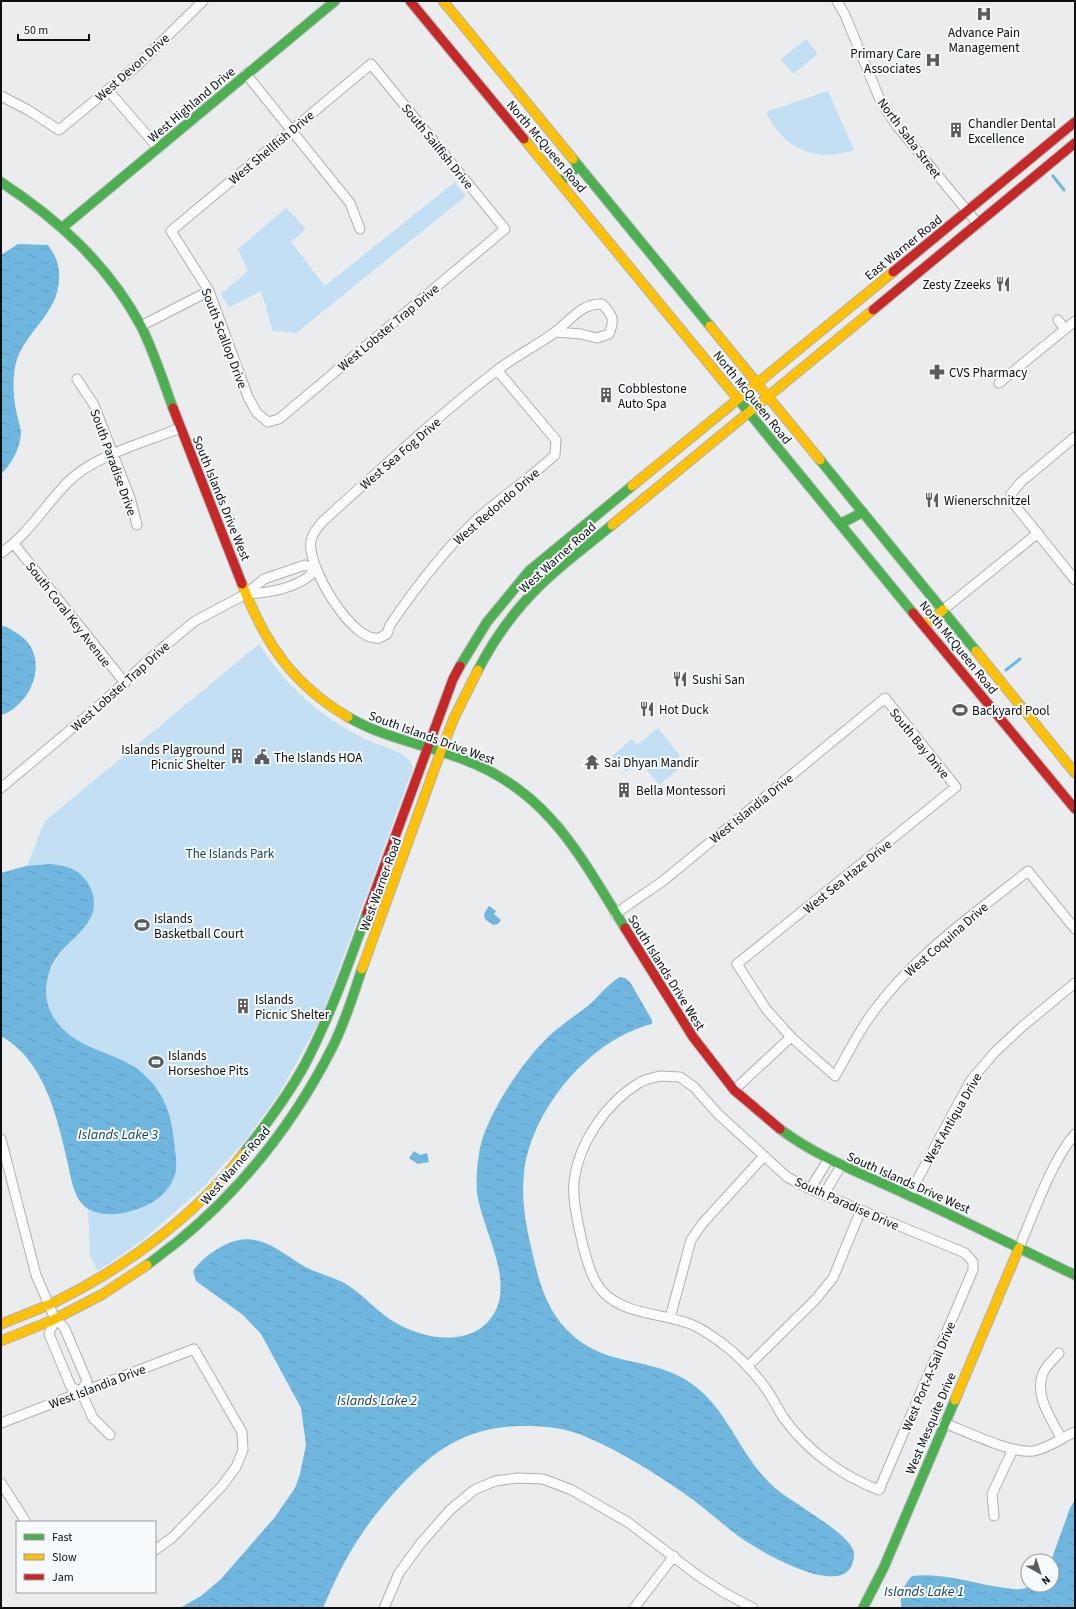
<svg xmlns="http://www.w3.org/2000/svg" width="1076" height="1609" font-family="'Source Sans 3',sans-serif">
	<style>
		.green { fill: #c2dff3 }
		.water { fill: url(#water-ripples) }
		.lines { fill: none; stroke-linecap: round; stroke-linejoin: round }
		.stream { stroke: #70b7df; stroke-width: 3 }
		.street-casing { stroke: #aeb0b2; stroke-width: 11 }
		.fast-casing { stroke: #aeb0b2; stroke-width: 11 }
		.slow-casing { stroke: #aeb0b2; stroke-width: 11 }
		.jam-casing { stroke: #aeb0b2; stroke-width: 11 }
		.street { stroke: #fcfcfc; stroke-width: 9 }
		.fast { stroke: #4caf50; stroke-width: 9 }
		.slow { stroke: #ffc107; stroke-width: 9 }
		.jam { stroke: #c62828; stroke-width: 9 }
		.labels { text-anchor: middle; stroke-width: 4; stroke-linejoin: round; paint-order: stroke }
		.poi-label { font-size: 13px; fill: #0d0e0f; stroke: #f6fafd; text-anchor: start }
		.street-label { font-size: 13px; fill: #0d0e0f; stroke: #f6fafd }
		.park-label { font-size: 13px; fill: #1b445c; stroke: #f6fafd }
		.water-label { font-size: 14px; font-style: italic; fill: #153f56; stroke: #f6fafd }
	</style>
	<defs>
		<pattern id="water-ripples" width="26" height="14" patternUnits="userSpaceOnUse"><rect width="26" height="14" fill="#70b7df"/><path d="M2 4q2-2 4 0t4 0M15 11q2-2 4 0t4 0" fill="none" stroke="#609cbe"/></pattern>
	</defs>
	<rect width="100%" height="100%" fill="#eaecee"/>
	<path class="green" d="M806,39L818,54L793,74L781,59Z
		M828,91L854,150C816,163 783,149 766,112Z
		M455,182L466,196L296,333L273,331L261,291L229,307L221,294L248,271L238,249L286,208L306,229L291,242L325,286Z
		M259,644C287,687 319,716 365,739C380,747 410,751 413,768L321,1018L280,1092L245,1141L202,1188L144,1239L98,1271L90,1256L88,1208L103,1214H115L145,1076C125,1058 100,1056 78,1042C69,1037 62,1029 56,1021C28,984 61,951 87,925L85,878C64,862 52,864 27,866L45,821Z
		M658,728L681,757H679L681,767L659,785L640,761L626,772L612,756L632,739L637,745Z"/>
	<path class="water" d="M18,244L48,245C56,256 60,266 59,279C58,313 28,329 17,359C12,374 13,395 16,410C17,418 21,426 21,434C20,448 11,465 1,474V255Z
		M1,626C7,626 10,629 15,632C44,648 40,683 19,704C14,709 8,713 1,715Z
		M50,864C56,865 62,865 67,867C88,873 101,899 90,919C83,932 69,942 59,954C45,972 41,998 54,1018C72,1046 102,1049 129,1064C138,1068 147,1077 154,1085C167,1102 172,1120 174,1142C175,1150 177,1162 176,1170C171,1198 141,1211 116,1214C105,1215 90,1213 82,1204C73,1194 70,1173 67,1160C57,1116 44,1060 1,1036V873L26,866Z
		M489,906L496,911L494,914L501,920L498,924L493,925L485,919L484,914Z
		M620,977L625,978L630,982L652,1020V1024C590,1039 531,1110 524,1173C521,1200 526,1226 532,1251C538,1279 546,1308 566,1329C602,1367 643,1356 683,1378C728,1404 737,1454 774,1487C790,1502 854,1535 854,1554C853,1607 760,1551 741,1538C722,1524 704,1507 685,1494C654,1472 613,1447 579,1434C560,1427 542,1426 522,1426C466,1426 430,1452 394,1493C361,1529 342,1563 323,1608H180L201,1596L221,1579L275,1517L295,1488L300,1474L306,1445L301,1408L261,1334L243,1315L196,1281L193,1271C200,1261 210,1253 221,1247C255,1228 274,1248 302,1265C315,1273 332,1276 346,1284C364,1295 378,1313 396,1323C420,1337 457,1345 481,1328C525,1294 482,1234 477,1192C476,1180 477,1166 479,1154C483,1120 521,1064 545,1040C559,1026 575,1016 589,1005C599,996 608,984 620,977Z
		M414,1151L420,1155L427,1153L429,1162L418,1164L409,1158Z
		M1075,1500V1608H902C898,1597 904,1584 912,1576C947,1572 979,1586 1013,1589C1021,1590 1026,1588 1034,1585C1039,1584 1046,1585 1052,1585L1051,1561L1070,1508Z"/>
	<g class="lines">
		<path class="stream" d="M1053,176L1064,190
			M1006,670L1020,659"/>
		<g class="street-casing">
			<path id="street" d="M837,1L845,15L880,100L897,126L978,224
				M371,64L505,229L279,419L268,422L257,413L248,397L209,291L171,231Z
				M246,74L350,203L360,229
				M108,90L158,148
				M1,96L28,110L59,130L139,64L203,1
				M1058,320L1065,329
				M141,326L209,291
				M497,370L556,440L555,455C530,478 502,497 477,519C443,551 416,587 390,625L387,634C385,635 381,637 379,638C352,643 306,565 311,541C312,533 318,528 322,522C379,471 435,418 496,371C514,357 536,346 554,333C570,321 581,303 602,304C613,315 615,320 609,334L597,338L581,334L555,332
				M77,379L94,405L130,498L137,525
				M999,383L1075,321
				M1075,437L1021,482L1011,494L1014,504L1075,580
				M14,544L125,683
				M1,553C29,534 44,506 68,482C93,456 146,442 180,428
				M943,610L1038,533
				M1,788L101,704L155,654L195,621L246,594L264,579L305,565L316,570C299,588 270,593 246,594
				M615,914L663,881L885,698L956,787L737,964L766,1009L791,1037L835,1076C847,1056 857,1034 871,1015C912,957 973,915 1028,871L1075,929
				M660,1076L680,1077L694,1087L717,1113L787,1177L810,1189L965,1253L973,1262V1270L879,1490C842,1476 806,1450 783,1417C778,1409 774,1401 769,1393C759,1378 746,1364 733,1352C721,1342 709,1333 695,1326C667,1313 627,1316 604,1293C591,1279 588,1263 583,1246C579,1228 572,1200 574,1182C578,1144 606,1103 639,1083C645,1079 653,1078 660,1076Z
				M734,1090L791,1037
				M1,1139L36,1275L55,1319L64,1327L87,1381L81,1392
				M810,1189L828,1160
				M824,1194L841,1166
				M909,1195L971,1080L995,1052L1024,1025L1075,983
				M1019,1248C1033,1215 1052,1160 1075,1134
				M670,1318L691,1240L702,1224L764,1156
				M55,1319L49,1334L71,1387L81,1392L93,1418L110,1435
				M1059,1353C1054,1359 1046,1366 1043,1373C1034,1396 1051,1418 1061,1438
				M748,1366L816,1299L833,1278L861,1210
				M1,1423L194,1349L242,1432L243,1450L236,1467L221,1487L173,1537L155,1550
				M944,1423C965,1431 1012,1454 1033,1451C1048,1449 1061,1438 1075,1432
				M1,1483L26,1522
				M994,1516L992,1494L1013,1449
				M384,1608L399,1573L421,1543L450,1510L474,1490L495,1481L517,1478L543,1479L572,1490L629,1523L697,1575L723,1592L753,1608
				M634,1608L674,1556"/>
		</g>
		<g class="fast-casing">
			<path id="fast" d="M573,159L710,326
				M1,182C59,220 108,265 141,326C154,352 163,381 173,408
				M560,182L579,166
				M63,227L335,1
				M737,398L913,613
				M820,460L976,651
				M840,524L863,512
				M460,666L487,622L529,571L632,486
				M478,670C491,645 507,621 526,600C551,572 583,549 612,525
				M348,717C386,739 425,744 465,760C549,792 580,856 625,928
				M780,1129C820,1159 866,1175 910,1196C965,1221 1020,1249 1075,1275
				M243,1154C265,1126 287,1097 304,1066C330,1017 348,965 367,913
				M147,1265C157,1258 166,1250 176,1243C241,1190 294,1123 332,1048C345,1023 353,995 362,969
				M863,1608L884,1567L955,1400"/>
		</g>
		<g class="slow-casing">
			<path id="slow" d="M443,1L573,159
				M524,139L737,398
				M710,326L820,460
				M632,486L893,272
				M612,525L873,310
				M242,584C265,643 292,684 348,717
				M924,626L943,610
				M976,651L1075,773
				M362,969L441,751L454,718L478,670
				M1,1324C19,1317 37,1310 55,1302C126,1267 195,1216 243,1154
				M1,1341L53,1320L103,1294L147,1265
				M955,1400L1019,1248"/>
		</g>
		<g class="jam-casing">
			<path id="jam" d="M410,1L524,139
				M893,272L1075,122
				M873,310L1075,143
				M173,408L242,584
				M913,613L1075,809
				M367,913L453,679L460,666
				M625,928L693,1037L734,1090L780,1129"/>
		</g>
		<use href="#street" class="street"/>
		<use href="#fast" class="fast"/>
		<use href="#slow" class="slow"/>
		<use href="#jam" class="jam"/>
	</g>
	<defs>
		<g id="hospital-bare" transform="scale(1.2)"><path d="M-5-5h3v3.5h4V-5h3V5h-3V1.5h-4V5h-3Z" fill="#5a5c5d" stroke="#f6fafd" stroke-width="2.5" paint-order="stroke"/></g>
		<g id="building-bare" transform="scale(1.2)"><path d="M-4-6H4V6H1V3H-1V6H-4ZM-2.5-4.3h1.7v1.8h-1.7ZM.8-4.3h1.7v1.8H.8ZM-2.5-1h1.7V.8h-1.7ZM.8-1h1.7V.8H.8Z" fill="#5a5c5d" stroke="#f6fafd" stroke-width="2.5" paint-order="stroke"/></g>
		<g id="restaurant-bare" transform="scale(1.2)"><path d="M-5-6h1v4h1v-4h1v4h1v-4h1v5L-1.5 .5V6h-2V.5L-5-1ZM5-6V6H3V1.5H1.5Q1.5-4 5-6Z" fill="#5a5c5d" stroke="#f6fafd" stroke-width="2.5" paint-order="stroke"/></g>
		<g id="pharmacy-bare" transform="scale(1.2)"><path d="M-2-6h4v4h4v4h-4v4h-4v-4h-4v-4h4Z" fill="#5a5c5d" stroke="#f6fafd" stroke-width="2.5" paint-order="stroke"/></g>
		<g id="stadium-bare" transform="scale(1.2)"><path d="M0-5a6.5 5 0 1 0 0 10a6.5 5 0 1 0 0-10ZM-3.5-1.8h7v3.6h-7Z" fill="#5a5c5d" stroke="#f6fafd" stroke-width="2.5" paint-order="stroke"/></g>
		<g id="civic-bare" transform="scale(1.2)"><path d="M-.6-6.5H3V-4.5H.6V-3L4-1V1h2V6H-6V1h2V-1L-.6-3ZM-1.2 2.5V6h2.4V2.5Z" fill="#5a5c5d" stroke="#f6fafd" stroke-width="2.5" paint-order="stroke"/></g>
		<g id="temple-bare" transform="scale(1.2)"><path d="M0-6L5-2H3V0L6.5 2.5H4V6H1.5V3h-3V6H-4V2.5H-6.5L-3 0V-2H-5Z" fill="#5a5c5d" stroke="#f6fafd" stroke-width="2.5" paint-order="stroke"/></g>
	</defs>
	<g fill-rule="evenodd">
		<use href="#hospital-bare" x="984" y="14"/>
		<use href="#hospital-bare" x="933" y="60"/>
		<use href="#building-bare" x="956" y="130"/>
		<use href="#restaurant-bare" x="1003" y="284"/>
		<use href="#pharmacy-bare" x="937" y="372"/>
		<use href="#building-bare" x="606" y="395"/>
		<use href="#restaurant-bare" x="932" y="500"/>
		<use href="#restaurant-bare" x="680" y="679"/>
		<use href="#restaurant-bare" x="647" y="709"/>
		<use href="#stadium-bare" x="960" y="710"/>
		<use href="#building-bare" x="237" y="756"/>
		<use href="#civic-bare" x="262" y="757"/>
		<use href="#temple-bare" x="592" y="762"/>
		<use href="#building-bare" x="624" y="790"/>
		<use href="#stadium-bare" x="142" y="925"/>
		<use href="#building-bare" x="243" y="1006"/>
		<use href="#stadium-bare" x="156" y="1062"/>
	</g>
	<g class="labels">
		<g class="poi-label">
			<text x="984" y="37" text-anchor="middle">Advance Pain<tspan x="984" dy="15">Management</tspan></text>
			<text x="921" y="58" text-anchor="end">Primary Care<tspan x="921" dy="15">Associates</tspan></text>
			<text x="968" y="128">Chandler Dental<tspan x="968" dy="15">Excellence</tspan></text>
			<text x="991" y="289" text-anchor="end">Zesty Zzeeks</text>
			<text x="949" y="377">CVS Pharmacy</text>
			<text x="618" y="393">Cobblestone<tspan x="618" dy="15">Auto Spa</tspan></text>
			<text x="944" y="505">Wienerschnitzel</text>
			<text x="692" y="684">Sushi San</text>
			<text x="659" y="714">Hot Duck</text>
			<text x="972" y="715">Backyard Pool</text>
			<text x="225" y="754" text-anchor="end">Islands Playground<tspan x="225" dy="15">Picnic Shelter</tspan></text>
			<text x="274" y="762">The Islands HOA</text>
			<text x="604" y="767">Sai Dhyan Mandir</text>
			<text x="636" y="795">Bella Montessori</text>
			<text x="154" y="923">Islands<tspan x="154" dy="15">Basketball Court</tspan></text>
			<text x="255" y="1004">Islands<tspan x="255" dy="15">Picnic Shelter</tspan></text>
			<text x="168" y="1060">Islands<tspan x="168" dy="15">Horseshoe Pits</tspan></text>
		</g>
		<g class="street-label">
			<text transform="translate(132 67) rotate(-42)" y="5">West Devon Drive</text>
			<text transform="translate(191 104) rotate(-40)" y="5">West Highland Drive</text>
			<text transform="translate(910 138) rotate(53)" y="5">North Saba Street</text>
			<text transform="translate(438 146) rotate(51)" y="5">South Sailfish Drive</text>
			<text transform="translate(547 146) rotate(50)" y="5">North McQueen Road</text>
			<text transform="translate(271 147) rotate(-40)" y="5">West Shellfish Drive</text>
			<text transform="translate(903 247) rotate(-39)" y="5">East Warner Road</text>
			<text transform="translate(388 327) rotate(-40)" y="5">West Lobster Trap Drive</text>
			<text transform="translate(225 338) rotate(69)" y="5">South Scallop Drive</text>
			<text transform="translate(753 397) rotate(51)" y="5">North McQueen Road</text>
			<text transform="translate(400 453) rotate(-41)" y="5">West Sea Fog Drive</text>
			<text transform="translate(114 462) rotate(70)" y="5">South Paradise Drive</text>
			<text transform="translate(222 498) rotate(68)" y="5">South Islands Drive West</text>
			<text transform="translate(496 506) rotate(-41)" y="5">West Redondo Drive</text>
			<text transform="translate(557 557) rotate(-42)" y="5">West Warner Road</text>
			<text transform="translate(69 614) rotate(52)" y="5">South Coral Key Avenue</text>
			<text transform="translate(959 647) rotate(51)" y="5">North McQueen Road</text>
			<text transform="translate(120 686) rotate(-42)" y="5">West Lobster Trap Drive</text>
			<text transform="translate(432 737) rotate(20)" y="5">South Islands Drive West</text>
			<text transform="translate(920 743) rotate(51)" y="5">South Bay Drive</text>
			<text transform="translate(751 808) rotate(-39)" y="5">West Islandia Drive</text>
			<text transform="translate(847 876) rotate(-39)" y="5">West Sea Haze Drive</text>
			<text transform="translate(380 884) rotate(-70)" y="5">West Warner Road</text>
			<text transform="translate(946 939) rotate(-41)" y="5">West Coquina Drive</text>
			<text transform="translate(667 972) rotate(58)" y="5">South Islands Drive West</text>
			<text transform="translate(952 1118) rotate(-60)" y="5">West Antiqua Drive</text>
			<text transform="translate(235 1165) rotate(-49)" y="5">West Warner Road</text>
			<text transform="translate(909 1182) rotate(24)" y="5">South Islands Drive West</text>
			<text transform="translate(847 1203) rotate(24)" y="5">South Paradise Drive</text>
			<text transform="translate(928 1376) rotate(-67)" y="5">West Port-A-Sail Drive</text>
			<text transform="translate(97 1386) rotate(-21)" y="5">West Islandia Drive</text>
			<text transform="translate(930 1423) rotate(-67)" y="5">West Mesquite Drive</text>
		</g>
		<g class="park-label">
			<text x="230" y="858">The Islands Park</text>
		</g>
		<g class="water-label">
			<text x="118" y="1139">Islands Lake 3</text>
			<text x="377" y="1405">Islands Lake 2</text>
			<text x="924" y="1596">Islands Lake 1</text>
		</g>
	</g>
	<rect width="1076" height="1609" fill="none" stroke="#0d0e0f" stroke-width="4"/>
	<rect x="16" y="1521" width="140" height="72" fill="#f6fafd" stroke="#999c9e"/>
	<rect x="24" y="1534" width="20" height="6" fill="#4caf50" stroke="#999c9e"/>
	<text x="52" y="1541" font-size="12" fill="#0d0e0f">Fast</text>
	<rect x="24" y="1554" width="20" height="6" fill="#ffc107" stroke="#999c9e"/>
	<text x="52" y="1561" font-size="12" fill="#0d0e0f">Slow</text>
	<rect x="24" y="1574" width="20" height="6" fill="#c62828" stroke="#999c9e"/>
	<text x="52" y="1581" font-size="12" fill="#0d0e0f">Jam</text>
	<g transform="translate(1040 1573) rotate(141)"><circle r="19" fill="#f6fafd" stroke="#999c9e"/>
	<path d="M0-3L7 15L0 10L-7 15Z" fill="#5a5c5d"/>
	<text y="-6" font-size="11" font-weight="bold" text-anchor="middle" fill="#0d0e0f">N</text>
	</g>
	<path d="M18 34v6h71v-6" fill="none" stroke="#0d0e0f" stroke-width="2"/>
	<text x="24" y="34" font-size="12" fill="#0d0e0f" stroke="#f6fafd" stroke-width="3" paint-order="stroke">50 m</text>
</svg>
